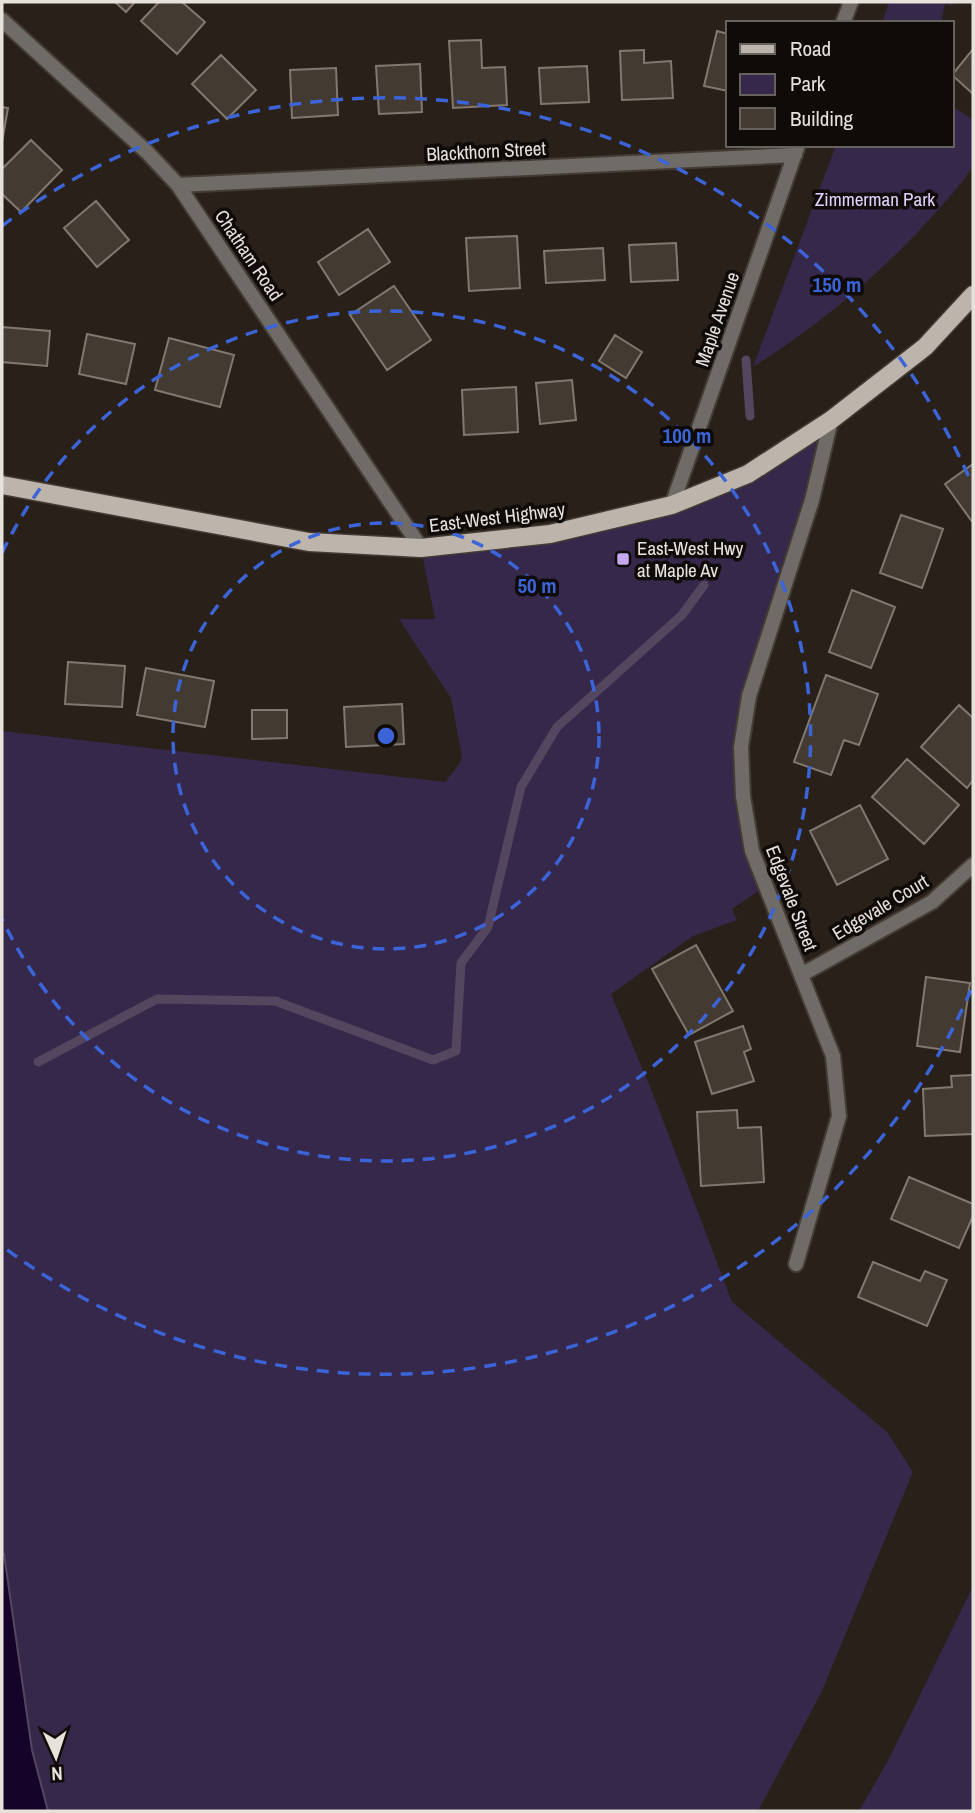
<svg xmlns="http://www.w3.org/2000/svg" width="975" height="1813" font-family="'Archivo Narrow',sans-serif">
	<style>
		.green { fill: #36284a }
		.water { fill: #150329; stroke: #54465f; stroke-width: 2 }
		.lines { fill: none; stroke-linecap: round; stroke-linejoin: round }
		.stream { stroke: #54465f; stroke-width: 9 }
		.building { fill: #433a32; stroke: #83786f; stroke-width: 2 }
		.minor-casing { stroke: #443c34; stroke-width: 18 }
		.primary-casing { stroke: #443c34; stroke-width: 21 }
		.minor { stroke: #6f6b67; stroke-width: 14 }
		.primary { stroke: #bdb4ac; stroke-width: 18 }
		.ring { fill: none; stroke: #3b64d9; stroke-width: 3.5; stroke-dasharray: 12 9 }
		.poi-dot { fill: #c4a7f1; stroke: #0f0b08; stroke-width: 2.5 }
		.labels { text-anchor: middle; stroke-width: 7; stroke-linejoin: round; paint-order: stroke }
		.street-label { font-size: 19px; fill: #e7e2dc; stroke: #0f0b08 }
		.park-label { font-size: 19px; fill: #e1d1fe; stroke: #0f0b08 }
		.poi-label { font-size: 19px; fill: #e7e2dc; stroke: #0f0b08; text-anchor: start }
		.centre { fill: #3b64d9; stroke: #0f0b08; stroke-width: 3.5 }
		.ring-label { font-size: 21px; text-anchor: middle; font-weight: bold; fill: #3b64d9; stroke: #0f0b08; stroke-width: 7; stroke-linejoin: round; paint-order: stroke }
	</style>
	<rect width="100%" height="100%" fill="#292119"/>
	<path class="green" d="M889,2H955L951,6L945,3L941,23H882Z
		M952,106L973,120C973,134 975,150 973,163C971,173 952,194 945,202C889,267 825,321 753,367L836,145H952Z
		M831,420L749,696L743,796L766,886L732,909L737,920L693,936L611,994L655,1099L732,1302L887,1432L913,1472L821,1693L758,1811H2V731L445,782L460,763L462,757L451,698L399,619H435L421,548L672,505Z
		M973,1586V1811H859L889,1759Z"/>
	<path class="water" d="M2,1553L4,1554L32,1750L48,1811H2Z"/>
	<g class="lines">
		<path class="stream" d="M746,360L750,416
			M38,1062L157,999L275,1001L433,1060L456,1051L461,963L488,927L521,787L557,727L682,615L704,585"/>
	</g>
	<path class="building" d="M115,2H135L126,12Z
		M159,2H182L205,22L177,54L141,21Z
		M717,31L728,34V91L704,86Z
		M481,40L482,68L505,67L507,105L453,108L449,41Z
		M973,49V94L952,75Z
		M644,50V63L671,61L673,98L622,100L620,51Z
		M221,55L256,90L227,119L192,84Z
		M420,64L422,112L379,114L376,66Z
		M587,66L589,102L541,104L539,68Z
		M336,68L338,115L292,118L290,70Z
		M2,107L8,108L2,142Z
		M31,140L62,170L21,212L2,194V169Z
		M96,201L129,240L97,267L64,228Z
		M368,229L390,262L339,295L318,262Z
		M517,236L520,288L469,291L466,238Z
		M676,243L678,280L631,282L629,245Z
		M603,248L605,280L546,283L544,251Z
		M394,286L431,340L387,370L350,315Z
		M2,327L50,331L47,366L2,362Z
		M87,334L135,344L126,384L79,374Z
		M615,335L642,352L626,378L599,361Z
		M169,338L234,355L220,407L155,390Z
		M572,380L576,420L540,424L536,383Z
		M516,387L518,432L464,435L462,390Z
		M973,464V523L945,484Z
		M901,515L943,529L922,588L880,573Z
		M852,590L895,607L871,668L829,652Z
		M68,662L125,666L122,707L65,704Z
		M146,668L214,681L205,727L137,715Z
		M826,675L878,694L859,745L844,740L831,775L794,762Z
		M402,704L404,744L346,747L344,707Z
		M959,705L973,718V780L967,788L921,747Z
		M252,710H287V738L252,739Z
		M907,759L959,805L924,844L872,797Z
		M860,805L888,859L837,885L810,831Z
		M696,945L733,1011L689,1035L652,969Z
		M926,977L970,983L960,1052L917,1046Z
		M743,1026L751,1049L744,1052L754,1081L712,1094L695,1042Z
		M973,1075V1134L925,1136L923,1089L952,1087L951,1076Z
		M737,1110L738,1128L761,1127L764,1182L701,1186L697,1112Z
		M909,1177L973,1204V1216L959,1248L891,1219Z
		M873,1262L920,1281L925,1271L947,1280L927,1326L858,1297Z"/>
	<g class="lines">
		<g class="minor-casing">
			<path id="minor" d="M2,20L147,152L178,185L421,548
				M843,23L851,2
				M178,185L795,155
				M672,505L798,145
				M801,975L932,902L973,865
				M796,1264L839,1116L833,1056L752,851L743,796L741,747L749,696L812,500L831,420"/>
		</g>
		<g class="primary-casing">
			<path id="primary" d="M2,485L309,542L421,548L550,534L672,505L748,474L831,420L925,347L973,295"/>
		</g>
		<use href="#minor" class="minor"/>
		<use href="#primary" class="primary"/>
	</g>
	<g class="ring">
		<circle cx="386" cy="736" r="213"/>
		<path d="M2 553A425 425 0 1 1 2 919"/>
		<path d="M971 990A638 638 0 0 1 2 1246M2 226A638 638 0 0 1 971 482"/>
	</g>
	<rect class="poi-dot" x="616" y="552" width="14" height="14" rx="3.5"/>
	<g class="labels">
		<g class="street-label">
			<text transform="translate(486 151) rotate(-3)" y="7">Blackthorn Street</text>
			<text transform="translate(249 255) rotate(56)" y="7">Chatham Road</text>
			<text transform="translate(717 319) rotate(-71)" y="7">Maple Avenue</text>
			<text transform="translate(497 517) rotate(-7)" y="7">East-West Highway</text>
			<text transform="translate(792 898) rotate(69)" y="7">Edgevale Street</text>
			<text transform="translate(880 907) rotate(-31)" y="7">Edgevale Court</text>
		</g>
		<g class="park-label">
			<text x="875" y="206">Zimmerman Park</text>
		</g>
		<g class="poi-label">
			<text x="637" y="555">East-West Hwy<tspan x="637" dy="22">at Maple Av</tspan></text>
		</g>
	</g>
	<circle cx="386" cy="736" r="10" class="centre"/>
	<g class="ring-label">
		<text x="837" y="292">150 m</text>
		<text x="687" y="443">100 m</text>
		<text x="537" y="593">50 m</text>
	</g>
	<rect width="975" height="1813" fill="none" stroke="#e7e2dc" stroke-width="7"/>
	<rect x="726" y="21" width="228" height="126" fill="#0f0b08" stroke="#65615d" stroke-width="2"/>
	<rect x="740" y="44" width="35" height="10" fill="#bdb4ac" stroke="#65615d" stroke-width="2"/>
	<text x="790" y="56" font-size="21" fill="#e7e2dc">Road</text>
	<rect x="740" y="74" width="35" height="21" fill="#36284a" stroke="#65615d" stroke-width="2"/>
	<text x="790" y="91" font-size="21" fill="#e7e2dc">Park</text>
	<rect x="740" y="108" width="35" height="21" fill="#433a32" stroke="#65615d" stroke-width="2"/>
	<text x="790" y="126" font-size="21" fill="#e7e2dc">Building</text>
	<g transform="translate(56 1757) rotate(177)" stroke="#0f0b08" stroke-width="5" paint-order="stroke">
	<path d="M0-5L12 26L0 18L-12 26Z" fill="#e7e2dc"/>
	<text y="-10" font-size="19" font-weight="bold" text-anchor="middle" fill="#e7e2dc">N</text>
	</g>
</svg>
